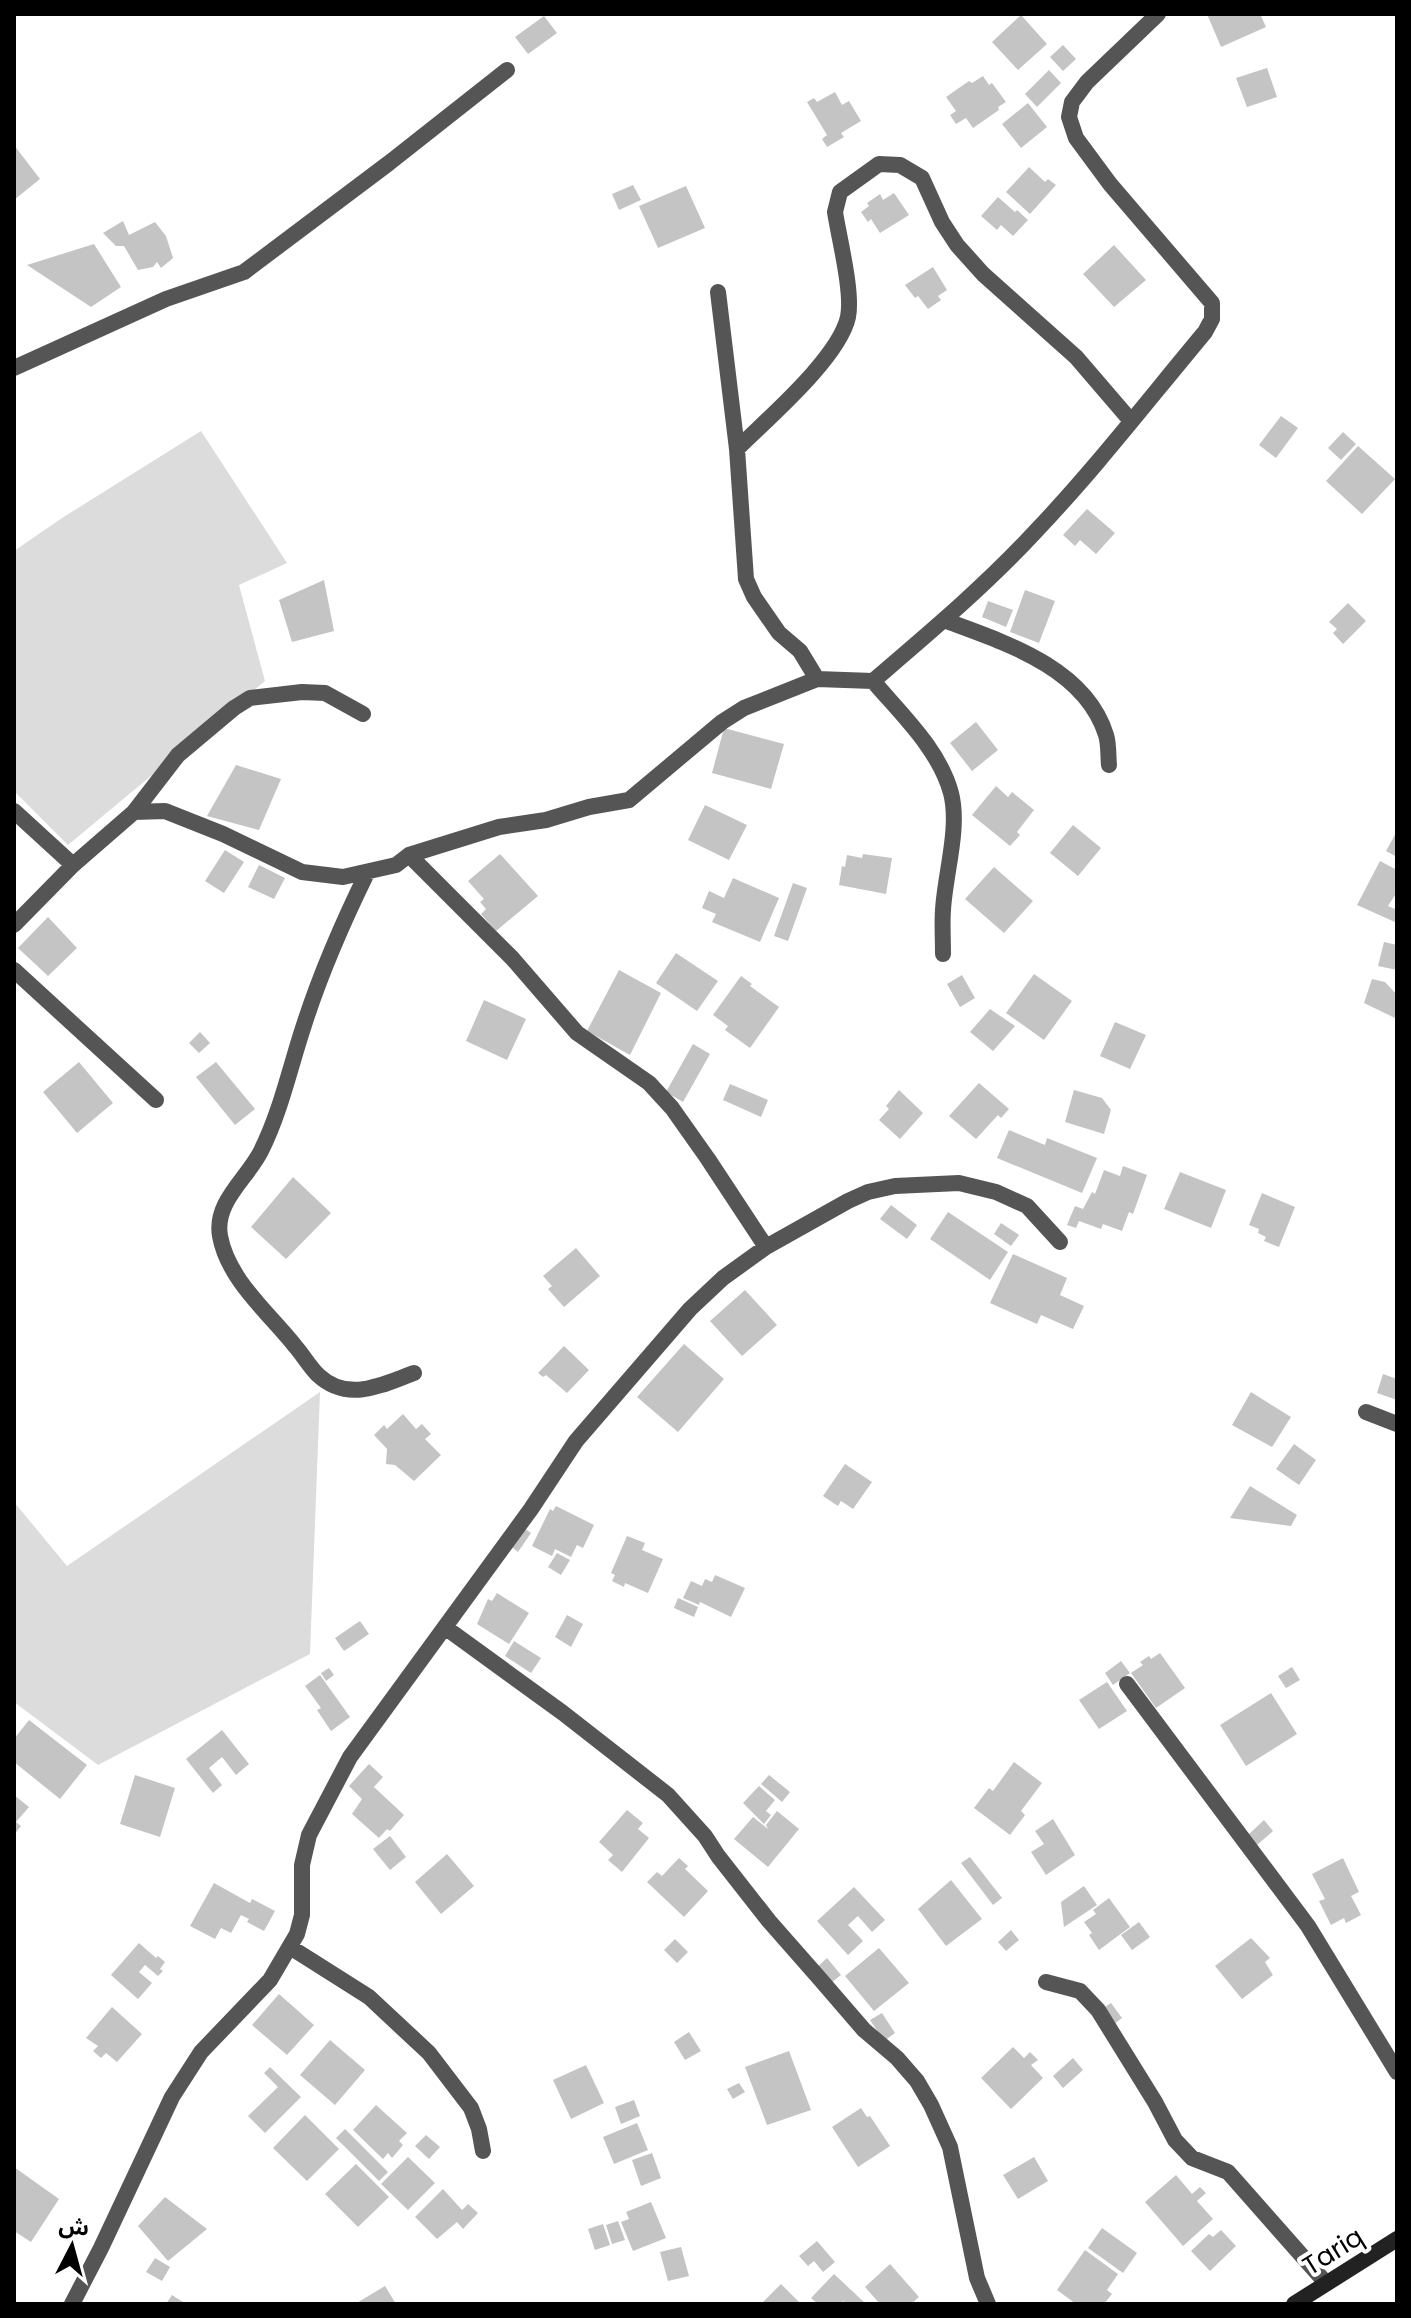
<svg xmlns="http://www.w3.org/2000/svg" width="1411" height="2318" font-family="Poppins,'Noto Sans Arabic',sans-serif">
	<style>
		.green { fill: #dcdcdc }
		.building { fill: #c4c4c4 }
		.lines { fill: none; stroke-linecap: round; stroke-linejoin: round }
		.street { stroke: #555; stroke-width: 16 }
		.secondary { stroke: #222; stroke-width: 16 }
		.labels { text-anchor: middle; stroke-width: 8; stroke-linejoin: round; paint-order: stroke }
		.street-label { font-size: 26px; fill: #000; stroke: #fff }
	</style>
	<rect width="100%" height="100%" fill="#fff"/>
	<path class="green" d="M201,431L287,563L239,585L265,681L68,845L14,791V551L62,518Z
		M320,1392L310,1654L98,1765L14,1702V1502L67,1566Z"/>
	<path class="building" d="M1207,14H1260L1266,27L1221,47Z
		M1021,15L1047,44L1018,70L992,42Z
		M544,16L557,33L528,54L515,37Z
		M1063,45L1076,59L1063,71L1050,57Z
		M1267,68L1277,97L1247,107L1236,78Z
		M1049,70L1061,83L1037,107L1025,94Z
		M983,76L989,85L992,83L1006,102L998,107L999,110L973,128L966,118L956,124L950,115L956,111L946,97L969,81L972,83Z
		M835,92L842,105L849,101L861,121L841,133L844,137L827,147L822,139L827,135L807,102L814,98L817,102Z
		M1028,103L1047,127L1021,148L1002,124Z
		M14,145L40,179L14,200Z
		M1029,167L1045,182L1048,179L1056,185L1030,214L1006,192Z
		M633,185L641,200L619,210L612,194Z
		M686,186L705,228L658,248L639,206Z
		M894,193L909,215L880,233L871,219L868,222L861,212L869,206L867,203L880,194L883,200Z
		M998,197L1015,212L1017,210L1028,220L1013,236L1001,225L997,230L981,216Z
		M123,221L129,235L155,222L166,236L173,258L161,268L157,262L153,267L138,270L124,246H116L103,233Z
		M94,244L121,287L91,307L27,265Z
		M1114,245L1146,280L1114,307L1083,274Z
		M933,267L947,290L938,296L941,300L928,309L918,296L915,298L905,285Z
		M1281,416L1298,428L1276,458L1259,445Z
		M1343,432L1356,444L1341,460L1328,448Z
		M1358,446L1395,479L1362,514L1326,481Z
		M1087,509L1115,533L1096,554L1080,540L1075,546L1063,535Z
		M324,580L334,631L292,642L279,600Z
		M1025,590L1055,601L1039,643L1010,632Z
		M988,601L1013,610L1006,627L982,617Z
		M1348,603L1366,621L1343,644L1333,633L1337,629L1329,622Z
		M976,722L998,750L972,771L950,743Z
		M724,728L784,744L771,789L712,773Z
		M236,765L281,779L259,830L207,816Z
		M996,786L1008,797L1012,792L1034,810L1017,832L1020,835L1010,846L972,815Z
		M705,805L747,825L729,860L688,840Z
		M1073,825L1101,848L1078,876L1050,853Z
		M1397,831V857L1386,851Z
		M225,850L244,862L224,893L205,881Z
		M500,854L538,896L496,931L481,914L486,909L480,902L484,899L468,881Z
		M863,854L892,858L886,894L839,885L842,866L845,867L847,855L862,858Z
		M1380,861L1397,870V892L1388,906L1397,910V923L1357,905Z
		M259,865L285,878L274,899L248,887Z
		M994,867L1033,901L1004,933L965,899Z
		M733,878L779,898L760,942L712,922L716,914L702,908L709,891L724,898Z
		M793,883L807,888L788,941L774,936Z
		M48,917L77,948L48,976L18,948Z
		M1384,942L1397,945V970L1378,966Z
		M676,953L718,981L697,1011L656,983Z
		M619,970L661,993L630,1055L587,1031Z
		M1034,974L1072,1001L1044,1040L1006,1013Z
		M962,975L975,998L960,1007L947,984Z
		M741,976L752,984L750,986L779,1007L750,1048L725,1030L728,1026L713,1015Z
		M1372,979L1385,982L1397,995V1019L1364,1003Z
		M484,1000L526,1019L507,1060L466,1041Z
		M990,1009L1015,1026L993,1051L970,1032Z
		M1115,1022L1146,1035L1130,1069L1100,1056Z
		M200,1032L210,1043L199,1053L189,1043Z
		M693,1044L710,1054L683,1102L666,1092Z
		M79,1062L113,1103L77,1133L43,1092Z
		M216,1062L255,1109L235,1125L196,1077Z
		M979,1083L1009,1109L1001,1118L998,1115L976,1139L949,1116Z
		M730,1084L768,1100L761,1117L723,1100Z
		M899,1090L923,1113L900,1139L879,1120L889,1109L886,1106Z
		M1074,1090L1102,1098L1111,1110L1104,1134L1065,1122Z
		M1009,1130L1045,1145L1047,1138L1097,1158L1082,1193L997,1158Z
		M1123,1166L1147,1175L1133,1214L1129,1212L1122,1231L1103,1224L1101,1229L1079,1221L1076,1228L1067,1225L1075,1206L1083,1209L1092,1192L1095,1194L1104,1170L1120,1176Z
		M1180,1172L1226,1190L1211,1228L1164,1209Z
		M293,1177L331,1213L286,1259L251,1227Z
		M1262,1193L1295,1207L1279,1247L1264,1241L1266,1237L1258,1233L1259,1229L1249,1225Z
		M891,1205L917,1225L907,1239L880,1219Z
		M948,1212L1008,1252L990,1280L930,1239Z
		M1001,1223L1019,1235L1011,1246L994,1234Z
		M576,1248L600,1276L564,1307L548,1289L552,1286L543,1276Z
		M1013,1254L1067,1278L1060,1295L1084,1306L1073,1329L1041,1315L1037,1324L990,1303Z
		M745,1290L777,1325L742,1356L710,1321Z
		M684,1344L724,1379L678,1432L637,1397Z
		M564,1346L589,1370L567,1393L546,1375L543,1377L538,1373Z
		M1383,1374L1397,1379V1400L1377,1393Z
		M1251,1392L1291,1417L1272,1447L1232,1425Z
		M403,1414L416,1429L422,1424L431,1434L425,1439L441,1455L414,1481L395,1465L386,1464L387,1449L374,1435L384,1425L387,1429Z
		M1294,1444L1316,1460L1299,1485L1276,1469Z
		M845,1464L872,1482L853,1509L841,1501L838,1506L823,1496Z
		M1250,1486L1297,1515L1291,1526L1230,1518Z
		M556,1506L594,1525L583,1548L577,1545L571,1557L555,1549L552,1556L532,1546L550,1509L553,1511Z
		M521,1526L531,1533L518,1552L508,1544Z
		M627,1536L645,1543L642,1550L663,1559L648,1593L625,1583L624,1587L612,1581L615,1575L611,1573Z
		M557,1553L570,1560L561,1575L548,1567Z
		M715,1575L745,1588L731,1617L700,1602L699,1605L683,1598L691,1581L702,1586L705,1579L712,1582Z
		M497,1593L529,1613L509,1644L477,1624L488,1599L492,1601Z
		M678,1598L698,1607L694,1617L674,1608Z
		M567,1615L583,1624L571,1647L555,1637Z
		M360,1621L369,1634L344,1651L335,1638Z
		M514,1641L541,1658L531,1673L505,1656Z
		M1160,1653L1185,1688L1156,1708L1131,1673L1143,1665L1140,1662L1149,1656L1151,1659Z
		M1121,1661L1130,1673L1113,1685L1105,1673Z
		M1292,1667L1300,1680L1286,1688L1278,1676Z
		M329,1668L334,1675L326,1681L321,1673Z
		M320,1675L350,1717L331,1731L317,1710L321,1708L305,1686Z
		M1107,1682L1127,1711L1099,1729L1079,1700Z
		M1271,1693L1297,1734L1246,1766L1220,1725Z
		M29,1720L87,1765L60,1799L14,1762V1739Z
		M222,1730L249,1764L236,1775L222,1757L209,1768L222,1785L213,1793L186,1759Z
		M1014,1762L1042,1783L1021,1811L1025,1815L1010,1835L974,1808L989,1788L993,1791Z
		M369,1764L383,1777L374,1787L404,1815L390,1831L387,1829L379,1838L352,1814L362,1799L349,1786Z
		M135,1775L175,1788L160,1837L120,1824Z
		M769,1775L790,1792L782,1802L761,1784Z
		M759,1786L775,1800L766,1811L771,1815L764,1824L743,1803Z
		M14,1795L29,1807L16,1822L21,1826L14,1835Z
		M627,1810L643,1823L638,1829L649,1838L622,1872L608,1860L613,1855L599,1842Z
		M777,1811L799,1829L768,1867L734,1839L753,1817L768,1829L766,1825Z
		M1053,1819L1075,1855L1046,1875L1031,1852L1044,1844L1035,1831Z
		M1264,1820L1273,1831L1257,1845L1248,1835Z
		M390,1836L406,1857L390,1870L373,1849Z
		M447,1854L474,1886L441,1914L415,1882Z
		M970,1857L1002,1898L993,1905L961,1863Z
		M679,1858L688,1866L685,1869L708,1891L684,1917L647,1882L657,1872L662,1876Z
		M1343,1858L1359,1892L1351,1896L1361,1915L1346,1923L1344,1918L1331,1925L1319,1901L1325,1899L1312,1874Z
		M951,1880L982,1919L946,1946L918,1909Z
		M214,1883L250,1903L252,1899L275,1911L264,1931L247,1922L249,1919L241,1915L231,1933L221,1928L215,1939L190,1926Z
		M1084,1886L1097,1905L1064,1927L1061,1902Z
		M854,1887L885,1920L872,1932L858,1916L848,1925L863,1941L848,1955L817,1921Z
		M1109,1898L1130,1927L1099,1950L1089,1935L1092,1933L1084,1922L1096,1914L1093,1910Z
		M1139,1922L1150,1937L1132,1950L1121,1935Z
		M1011,1930L1019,1940L1006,1951L998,1942Z
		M1251,1938L1270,1958L1265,1962L1273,1975L1242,1999L1215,1966Z
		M675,1939L688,1952L677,1963L664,1950Z
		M139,1943L156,1958L158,1956L165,1962L160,1969L163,1971L158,1976L145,1965L139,1972L152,1983L138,1999L111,1975Z
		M879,1948L909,1983L874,2011L845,1976Z
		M827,1958L841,1975L827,1986L814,1970Z
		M279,1994L314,2025L287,2055L252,2025Z
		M1111,2003L1122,2018L1113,2025L1105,2007Z
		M112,2007L142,2034L117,2062L106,2053L101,2058L93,2051L98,2046L86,2038Z
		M882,2013L895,2033L884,2041L870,2020Z
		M689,2032L701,2051L685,2060L674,2042Z
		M330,2040L365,2070L335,2105L300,2075Z
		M1013,2047L1024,2058L1030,2052L1038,2060L1031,2065L1043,2078L1011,2109L981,2078Z
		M789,2051L811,2110L767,2125L745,2067Z
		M1073,2058L1083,2070L1063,2088L1053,2076Z
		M586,2065L604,2103L571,2119L553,2080Z
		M270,2067L301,2097L265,2133L248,2116L278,2087L264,2073Z
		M739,2083L745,2092L733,2099L727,2089Z
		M634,2100L640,2116L621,2124L615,2107Z
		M376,2105L407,2133L399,2141L403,2145L392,2158L388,2153L383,2159L353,2130Z
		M861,2108L867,2117L870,2116L890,2146L858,2167L832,2127Z
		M305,2115L339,2149L307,2181L273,2148Z
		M637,2123L648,2150L614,2164L603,2137Z
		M345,2129L388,2172L379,2181L336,2138Z
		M426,2135L440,2147L429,2159L415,2146Z
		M652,2153L661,2178L641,2186L632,2160Z
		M408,2157L435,2183L408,2210L381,2184Z
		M1034,2157L1048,2181L1018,2199L1003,2175Z
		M356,2164L389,2197L358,2227L325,2194Z
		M14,2167L59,2199L31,2242L14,2231Z
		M1176,2175L1192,2194L1200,2187L1206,2193L1197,2201L1213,2219L1183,2246L1145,2202Z
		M443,2189L462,2210L468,2204L478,2213L463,2229L457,2222L437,2239L415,2217Z
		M165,2197L207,2229L168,2261L138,2226Z
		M651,2202L666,2238L633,2251L621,2222L629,2219L626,2212Z
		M618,2221L625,2240L612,2244L606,2225Z
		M603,2224L610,2245L595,2250L588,2229Z
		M1102,2228L1137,2253L1123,2273L1088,2248Z
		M1221,2230L1236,2246L1210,2271L1191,2251L1209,2234L1213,2237Z
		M817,2241L835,2262L823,2272L814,2261L808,2266L799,2256Z
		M681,2247L689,2276L668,2281L660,2252Z
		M1085,2250L1118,2274L1107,2290L1112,2294L1104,2304H1076L1057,2290Z
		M155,2258L170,2267L162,2281L146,2272Z
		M890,2264L919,2297L911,2304H880L865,2287Z
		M834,2274L866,2304H847L843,2301L841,2304H818L811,2298Z
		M781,2284L801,2304H761Z
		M385,2286L396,2304H355Z
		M172,2295L186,2304H166Z"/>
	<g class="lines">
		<path class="street" d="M718,292L737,449L746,579L754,597L779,633L800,651L817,679
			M14,368L166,299L244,272L389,163L507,70
			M737,449C767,419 839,358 848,317C853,292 839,238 835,212L840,192L879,164L900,165L922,178L942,222L957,245L983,274L1076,357L1131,421
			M944,620C1003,642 1085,667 1106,735C1109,744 1108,756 1109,765
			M873,681C929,633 985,586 1035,532C1095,469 1149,399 1205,332L1212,319V303L1110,184L1076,138L1069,117L1072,102L1087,82L1158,14
			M14,811L73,865
			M134,812L165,811L223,834L302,872L343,877L396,865L409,855L499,827L546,820L589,807L629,800L722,722L744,708L817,679L873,681C901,714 939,749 951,793C960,828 945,874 943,910C942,924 943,939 943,954
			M409,855L512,958L577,1033L649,1083L672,1108L708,1159L766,1247
			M367,873C343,922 321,972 304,1025C290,1067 281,1111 261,1151C247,1179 214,1202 220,1236C228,1280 269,1313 295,1346C303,1355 309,1366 318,1375C348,1403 381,1385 414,1373
			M14,925L73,865L134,812L178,755L234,708L250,698L302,692L325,693L363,714
			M14,970L156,1100
			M1366,1412L1397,1424
			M446,1628L563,1713L668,1795L705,1836L718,1856L769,1921L820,1979L864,2030L897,2058L917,2081L931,2105L950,2147L977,2278L988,2304
			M1127,1684L1308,1926L1397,2072
			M290,1947L369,1997L429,2053L471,2108L479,2129L483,2151
			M1046,1982L1080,1991L1098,2010L1155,2102L1175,2140L1192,2158L1228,2172L1326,2283
			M72,2304L101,2248L172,2097L201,2052L270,1980L297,1934L302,1915V1865L309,1835L350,1757L531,1509L576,1441L690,1309L723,1278L766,1247L848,1201L868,1192L895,1186L959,1183L996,1192L1027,1206L1060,1242"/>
		<path class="secondary" d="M1294,2304L1397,2239"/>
	</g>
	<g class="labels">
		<g class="street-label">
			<text transform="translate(1333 2251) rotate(-32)" y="9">Tariq</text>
		</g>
	</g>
	<rect width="1411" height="2318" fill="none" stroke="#000000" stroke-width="32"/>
	<g transform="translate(72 2246) rotate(6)" stroke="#ffffff" stroke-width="6" paint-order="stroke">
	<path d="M0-6L14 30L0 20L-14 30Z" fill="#000000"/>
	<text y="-12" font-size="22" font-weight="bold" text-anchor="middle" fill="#000000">ش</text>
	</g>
</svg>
